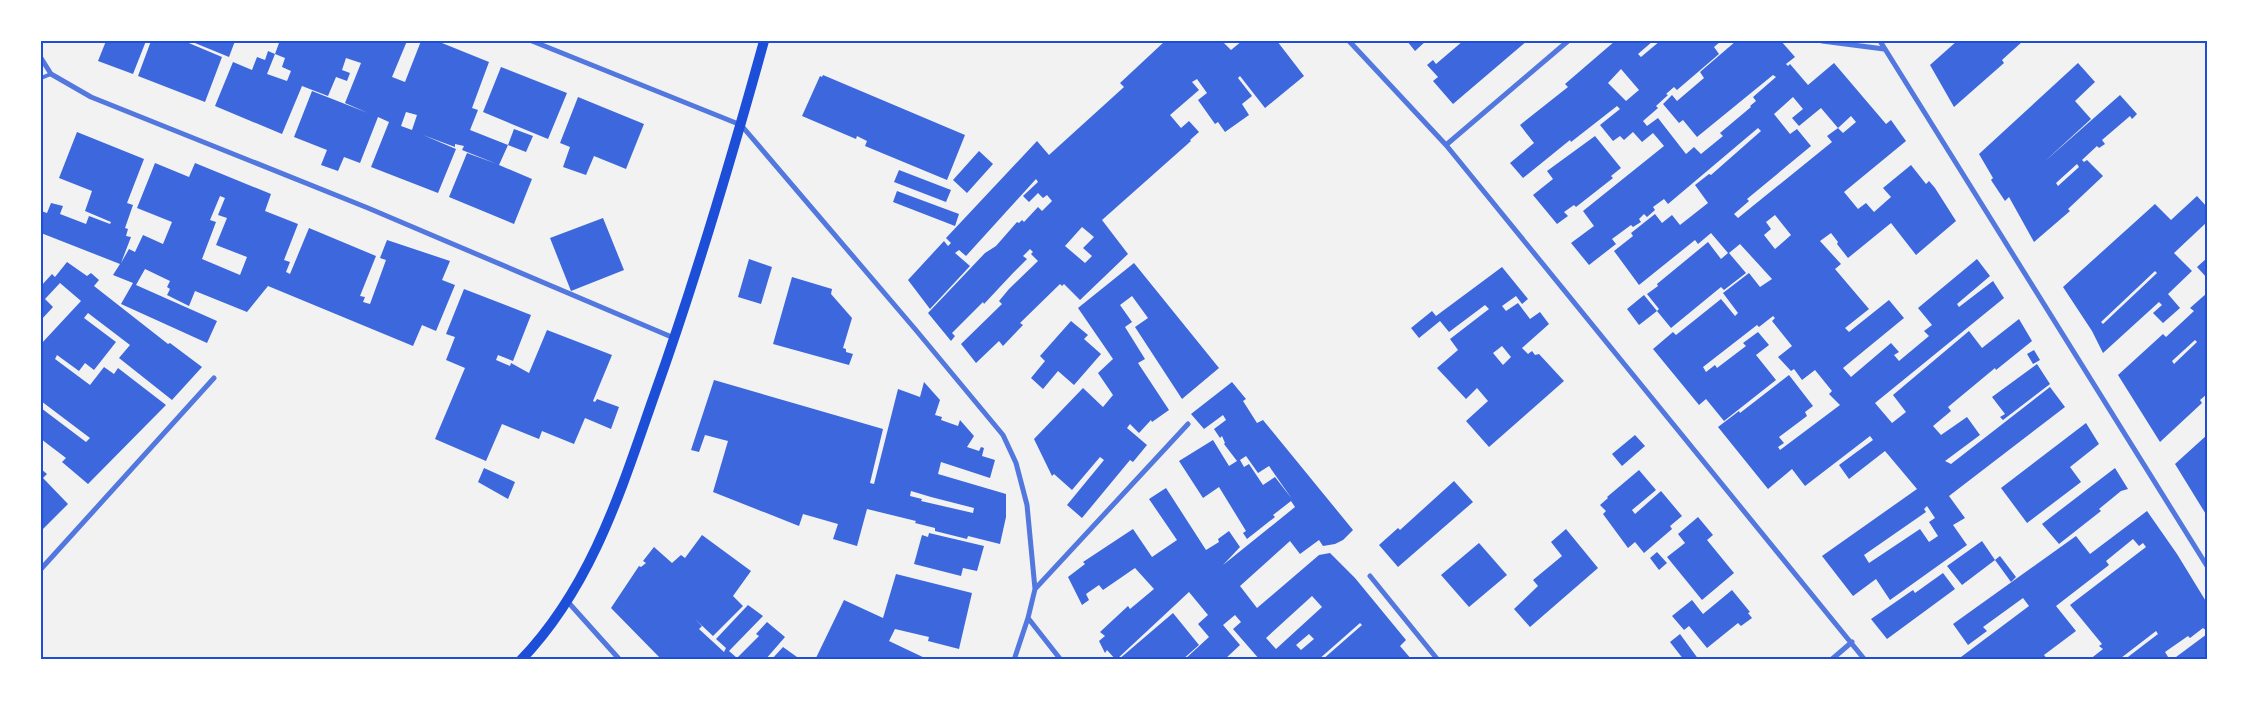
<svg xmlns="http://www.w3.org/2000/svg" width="2248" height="701" font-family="'PT Sans Narrow',sans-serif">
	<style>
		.building { fill: #3d67dc; fill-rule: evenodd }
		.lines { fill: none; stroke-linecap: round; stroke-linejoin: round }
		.service { stroke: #5277de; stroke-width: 4 }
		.minor { stroke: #5277de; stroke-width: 5 }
		.secondary { stroke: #1d4ed8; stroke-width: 10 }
		.neatline { fill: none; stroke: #1d4ed8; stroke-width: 2 }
	</style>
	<rect width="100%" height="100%" fill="#f2f2f2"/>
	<path class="building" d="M106,41H146L133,74L98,61Z
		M151,41H184L222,57L205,102L138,76Z
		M190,41H235L229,57Z
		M275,41H407L392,77L405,82L421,41H437L489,62L472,108L478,110L470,130L508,145L499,165L532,179L514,224L449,197L467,153L497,164L462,150L464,146L455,144V147L423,135L456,149L438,193L371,167L389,122L378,117L360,163L344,157L338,171L321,165L327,150L294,137L312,91L368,113L345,103L361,63L346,58L342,70L350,73L347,81L336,77L328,96L302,86L282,134L215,106L233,62L252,70L257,57L265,60L268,51L275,54L267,74L287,81L291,71L282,67L285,58L275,54L279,43ZM406,112L417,115L412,130L401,126Z
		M1165,41H1222L1231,50L1242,41H1277L1304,76L1265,108L1240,76L1238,78L1252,96L1242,104L1249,115L1225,132L1218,122L1215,124L1198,100L1207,93L1197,79L1192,82L1199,90L1170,115L1181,128L1189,121L1199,132L1190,140L1191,141L1102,220L1128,254L1080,300L1064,284L1062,286L1060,284L1020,323L1023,325L1003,346L999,341L976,363L961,344L1002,304L999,301L1009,289L1038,261L1031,254L1033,252L1030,249L1023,256L1027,259L1013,273L984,304L983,302L952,333L955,336L951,341L928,313L985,253L996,246L1017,222L1019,223L1022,220L1024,222L1038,207L1042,211L1052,201L1047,195L1043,198L1038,193L1029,202L1023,196L1038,182L1036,179L966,256L959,250L955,253L970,266L930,309L908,280L944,241L948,246L951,243L946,238L1037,141L1049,155L1124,87L1120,83ZM1082,227L1094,237L1083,248L1092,256L1085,263L1065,246Z
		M1407,41H1426L1415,51Z
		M1463,41H1527L1453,104L1433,81L1438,77L1427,65L1433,60L1436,64Z
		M1615,41H1653L1638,54L1641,57L1660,41H1721L1714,47L1719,54L1677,90L1674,87L1666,94L1668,95L1656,106L1658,108L1643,121L1647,126L1658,118L1686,154L1694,147L1701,154L1723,136L1720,133L1751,107L1750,106L1756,101L1753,97L1776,77L1773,75L1697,137L1683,120L1679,123L1663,104L1672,95L1677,101L1704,78L1700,72L1736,41H1781L1795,57L1786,64L1788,66L1790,64L1808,85L1834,63L1886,124L1891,120L1906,141L1844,192L1858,209L1866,203L1874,212L1891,197L1883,188L1911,165L1926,184L1929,181L1935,188L1956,221L1916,255L1891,223L1848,258L1837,244L1838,242L1831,233L1820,241L1841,264L1835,269L1869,309L1845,328L1849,332L1889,300L1904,318L1843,368L1851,377L1891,343L1899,352L1894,355L1899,361L1929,336L1924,331L1932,325L1918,308L1977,259L1990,276L1957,304L1959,307L1993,281L2004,298L1875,403L1892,423L1906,412L1893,395L1969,331L1982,348L2019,319L2032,341L1996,370L1995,368L1948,407L1951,411L1933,426L1941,435L1967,417L1980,435L1945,461L1951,464L2050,387L2065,407L1949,496L1965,518L1953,525L1967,545L1890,600L1876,579L1853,596L1822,556L1917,489L1885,451L1849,479L1839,465L1873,440L1870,436L1805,486L1792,469L1768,489L1718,427L1739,411L1740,413L1789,375L1813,406L1805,412L1807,416L1779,437L1784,443L1778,447L1780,450L1840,405L1829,394L1832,391L1815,370L1802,380L1794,369L1791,371L1778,357L1792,346L1772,321L1775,318L1773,316L1759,327L1757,325L1703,367L1706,372L1715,365L1717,368L1746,346L1743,343L1758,332L1769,345L1756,355L1776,380L1724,421L1706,399L1699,405L1653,349L1673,332L1676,335L1721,299L1735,316L1738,313L1723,293L1749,273L1760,287L1772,279L1740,244L1729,253L1746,273L1724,290L1721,287L1671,328L1657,311L1659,309L1647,294L1658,286L1657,284L1708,242L1721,259L1728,253L1711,233L1698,244L1695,240L1639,285L1614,251L1633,236L1631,233L1655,214L1662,223L1672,215L1680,225L1708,203L1695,185L1709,174L1711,175L1761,131L1758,128L1668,204L1664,199L1653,207L1655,210L1647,217L1644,214L1639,219L1641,222L1633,227L1631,225L1612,239L1616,244L1589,265L1571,243L1594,226L1583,211L1664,146L1659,140L1653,133L1642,142L1633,132L1624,140L1620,136L1613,141L1600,125L1620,109L1617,106L1571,142L1570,140L1523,178L1510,163L1534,143L1520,125L1568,87L1565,84ZM1621,69L1639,90L1626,101L1608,83ZM1793,97L1803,109L1792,118L1799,126L1821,108L1838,128L1851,116L1856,122L1843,133L1838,128L1827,136L1832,142L1738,218L1734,214L1749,201L1747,199L1811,146L1797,129L1790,134L1774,114ZM1775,215L1791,235L1775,249L1764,235L1771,229L1766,222ZM1927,506L1935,518L1929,522L1938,536L1929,542L1920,529L1869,563L1864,555L1926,512L1924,509Z
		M1957,41H2023L2002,60L2004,63L1954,107L1930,65Z
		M2078,63L2095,82L2075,101L2091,119L2044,162L2120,95L2137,114L2132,119L2130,116L2102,140L2105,144L2099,148L2097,146L2082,160L2084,162L2087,160L2103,176L2068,209L2070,211L2034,242L2009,197L2005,201L1991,180L1993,178L1979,154ZM2077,164L2079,167L2058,186L2056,183Z
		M501,67L567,93L548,139L483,112Z
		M823,75L965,135L947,180L865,146L867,141L857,136L856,139L802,116L820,76L822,77Z
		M578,97L644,124L626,169L594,156L586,175L563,167L570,147L560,143Z
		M514,129L533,136L526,152L508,145Z
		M77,132L144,159L127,203L133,205L125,228L128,229L126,236L131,237L121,263L129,249L135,252L143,235L163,244L172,222L137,208L155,163L189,177L195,163L271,194L265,211L298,224L284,260L290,262L286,272L290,274L309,228L376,256L360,296L365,297L363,302L370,304L386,260L380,258L387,240L450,261L442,280L455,285L436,331L422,325L413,346L268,286L247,312L195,291L189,306L167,295L170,289L167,287L170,281L145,269L136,285L217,321L207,343L121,304L133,283L113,275L120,264L41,233V211L47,213L51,203L63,206L60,214L86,224L89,216L110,224L111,222L85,211L92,191L59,178ZM220,196L225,198L218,215L227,218L216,245L247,257L240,275L202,259L216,222L210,220Z
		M1595,136L1621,168L1611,176L1613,178L1576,207L1574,205L1564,212L1568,216L1557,224L1533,195L1553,179L1547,171Z
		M979,151L993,164L967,193L953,180Z
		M899,170L951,190L946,202L894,182Z
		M897,191L959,214L955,226L893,202Z
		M2197,196L2207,207V222L2174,253L2192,271L2168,294L2180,308L2163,323L2153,313L2162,305L2159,302L2103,353L2092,331L2063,287L2155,204L2171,220ZM2155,271L2157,273L2103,324L2101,322Z
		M603,218L624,270L571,291L550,238Z
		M2207,258V278L2197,267Z
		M749,259L772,267L761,304L738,297Z
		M67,262L87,276L91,273L99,280L94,286L168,344L170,343L202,367L172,400L119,358L130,345L88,313L84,318L116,342L94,370L85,363L79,371L57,355L55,359L90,385L104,367L114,374L118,368L166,405L88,484L62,462L66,458L41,439V408L86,442L90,438L41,401V344L81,301L60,283L45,299L53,307L41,320V286L52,274L55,277Z
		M1134,263L1219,368L1182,399L1135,327L1148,318L1132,296L1120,305L1132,322L1125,327L1145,359L1138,363L1169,410L1152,422L1151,420L1139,433L1130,424L1127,428L1147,445L1133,462L1130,460L1082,518L1067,505L1104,460L1100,457L1072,490L1054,474L1052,476L1034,439L1083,388L1103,407L1113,395L1098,373L1113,359L1078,308Z
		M1502,267L1528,299L1522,304L1516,296L1502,306L1506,311L1518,303L1530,319L1540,312L1549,324L1522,348L1528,354L1532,351L1535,355L1539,354L1564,381L1489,447L1466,421L1488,401L1477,388L1466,399L1437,368L1458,350L1450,339L1489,309L1485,305L1449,332L1440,321L1419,338L1411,328L1432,311L1436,316ZM1502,346L1511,357L1503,365L1493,353Z
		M792,277L832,289L831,294L852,318L843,348L846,349V352L853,354L849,365L773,344Z
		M464,289L531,315L513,361L498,355L496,360L510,366L511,363L529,373L547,330L612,355L593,401L595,402L597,399L619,407L611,429L585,418L574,444L542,431L539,439L502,424L486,461L435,439L465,368L446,360L455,337L446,334Z
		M2207,293V394L2200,400L2202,403L2160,442L2118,375L2163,334L2166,337L2194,311L2190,308ZM2195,340L2197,342L2174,364L2172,361Z
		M1644,295L1657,311L1639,325L1627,309Z
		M1071,321L1088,335L1084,339L1101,354L1074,385L1058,371L1043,389L1031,378L1045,361L1040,356Z
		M2034,350L2040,360L2033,364L2027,354Z
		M2037,364L2050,384L2003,420L2000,417L2005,414L1992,397Z
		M714,380L883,429L870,483L874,484L898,389L920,397L924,382L940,400L935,415L942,417L941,420L958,426L960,420L974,436L967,447L979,451L981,447L984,448L982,456L995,460L990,478L941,462L938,474L1006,494V517L1000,544L968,536L967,539L935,531V528L915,523L916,521L867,509L857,546L833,539L838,524L803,514L799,526L713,492L728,441L705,435L699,452L691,450ZM911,491L931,497L974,508L973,513L921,501L922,499L910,496Z
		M1232,382L1246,399L1243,401L1257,423L1263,420L1353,530L1343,540L1335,544L1323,546L1319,540L1300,554L1290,541L1240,586L1257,608L1319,555L1330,553L1355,578L1406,640L1400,646L1412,660H1352L1351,658L1349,660H1322L1362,625L1360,623L1318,660H1260L1233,629L1241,622L1235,615L1223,625L1240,645L1224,660H1184L1209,637L1198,624L1208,615L1189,592L1116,660L1107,650L1105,653L1099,641L1105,636L1100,632L1128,606L1130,609L1154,589L1135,568L1103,590L1099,585L1086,594L1089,600L1082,605L1068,577L1085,564L1083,562L1133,529L1152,557L1177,540L1149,499L1166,488L1206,550L1219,542L1218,539L1229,531L1240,547L1223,565L1295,507L1291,501L1273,515L1275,517L1247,539L1243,533L1246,531L1219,487L1203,498L1179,461L1213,440L1229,466L1237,461L1224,444L1225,443L1222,436L1220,438L1214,429L1226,420L1223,415L1204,429L1191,414ZM1246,456L1258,473L1269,466L1292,499L1275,477L1263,485L1249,464L1244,467L1240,460ZM1312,596L1322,607L1276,649L1266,638ZM1309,634L1314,639L1301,650L1296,645Z
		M2086,423L2099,444L2070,467L2081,482L2027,523L2001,488Z
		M1635,435L1645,446L1622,466L1612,454Z
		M2207,435V516L2175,464Z
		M484,468L515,482L508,499L478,482Z
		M2115,468L2128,489L2121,491L2099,509L2101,511L2059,544L2042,524Z
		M41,469L47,474L43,478L68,504L41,531Z
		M1639,470L1656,490L1632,510L1635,514L1661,491L1682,516L1670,526L1672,529L1644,553L1635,542L1628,548L1603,514L1606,511L1600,505L1608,498L1607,497Z
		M1454,481L1473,502L1398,567L1379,545L1398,528L1400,530Z
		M2147,511L2177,554L2207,603V631L2203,628L2190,638L2188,636L2165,652L2170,660H2124L2158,634L2156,631L2121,658L2122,660H2089L2103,649L2099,646L2102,644L2070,605L2146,547L2143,543L2139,546L2133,539L2106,561L2109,565L2056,606L2076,631L2044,655L2048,660H1957L2029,606L2023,598L1983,627L1987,631L1968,645L1953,624L2076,536L2090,554Z
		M1698,517L1713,535L1707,540L1734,573L1702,600L1667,557L1685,543L1678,534Z
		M1566,529L1598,568L1530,627L1514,609L1538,586L1533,580L1562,556L1551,542Z
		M929,533L984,546L977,571L963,568L961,576L914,564L922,535L928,537Z
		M702,535L751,571L733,596L743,606L713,636L695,619L702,626L699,629L724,652L726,648L716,639L748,605L763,616L729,651L737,658L759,636L756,634L767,622L785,637L765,660H662L611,608L639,566L641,567L646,563L643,561L654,547L672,563L681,555L685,558Z
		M1982,541L1995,560L1962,585L1947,566Z
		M1479,543L1507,575L1469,607L1441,575Z
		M1657,552L1667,563L1659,570L1650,558Z
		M2000,556L2016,577L2011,582L1995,560Z
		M1943,573L1955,589L1887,639L1871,619L1913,590L1915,593Z
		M896,574L972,593L959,649L928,641L929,637L895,629L889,641L929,660H815L844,600L883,618Z
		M1732,590L1750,612L1748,613L1752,618L1741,626L1738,623L1707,648L1689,626L1684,630L1672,616L1692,600L1703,614Z
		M1173,613L1199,645L1182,660H1118Z
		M1680,634L1699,660H1684L1670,642Z
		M2207,634V660H2172Z
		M783,647L797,657L795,660H771Z"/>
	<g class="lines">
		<path class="service" d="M41,78L51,74"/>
		<path class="minor" d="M532,41L741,125L915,329L1003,435L1016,463L1027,505L1035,589L1028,618L1014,660
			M1349,41L1446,145L1865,660
			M1822,41L1884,49
			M1880,41L2207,566
			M41,58L51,74L91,97L368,208L674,338
			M1446,145L1568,41
			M41,569L214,378
			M1370,576L1438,660
			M1035,589L1188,424
			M568,602L620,660
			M1028,618L1061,660
			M1831,660L1852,642"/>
		<path class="secondary" d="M521,660C592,586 621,490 654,396C696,279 731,160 764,41"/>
	</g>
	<rect width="2248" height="701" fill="none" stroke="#ffffff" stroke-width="85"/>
	<rect x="42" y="42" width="2164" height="616" class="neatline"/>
</svg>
